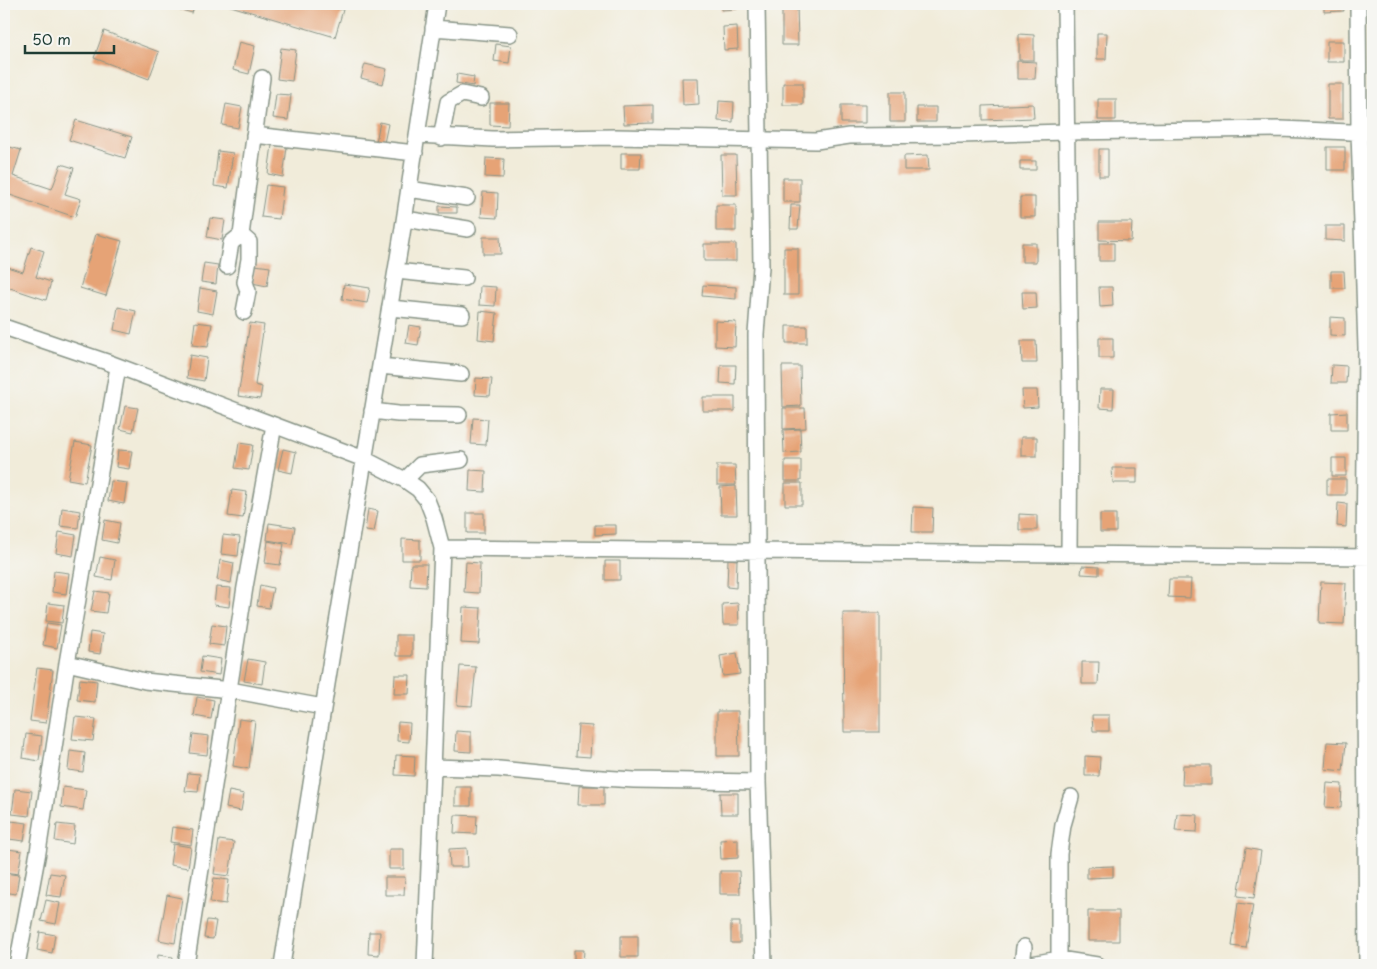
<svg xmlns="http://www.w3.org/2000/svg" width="1377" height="969" font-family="'Playpen Sans',sans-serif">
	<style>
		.building { fill: #e6a376 }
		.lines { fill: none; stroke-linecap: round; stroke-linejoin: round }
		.minor-casing { stroke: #889487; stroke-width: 18 }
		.minor { stroke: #fff; stroke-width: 15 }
	</style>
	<rect width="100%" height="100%" fill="#f6f6f2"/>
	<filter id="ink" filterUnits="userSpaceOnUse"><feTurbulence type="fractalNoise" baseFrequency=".02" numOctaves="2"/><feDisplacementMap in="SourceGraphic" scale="10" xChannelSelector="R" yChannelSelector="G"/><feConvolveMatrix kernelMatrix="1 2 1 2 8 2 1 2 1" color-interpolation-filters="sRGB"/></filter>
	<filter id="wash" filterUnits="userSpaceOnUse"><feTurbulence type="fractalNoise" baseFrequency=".0096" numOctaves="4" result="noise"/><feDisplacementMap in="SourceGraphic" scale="20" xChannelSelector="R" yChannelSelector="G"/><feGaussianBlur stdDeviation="1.12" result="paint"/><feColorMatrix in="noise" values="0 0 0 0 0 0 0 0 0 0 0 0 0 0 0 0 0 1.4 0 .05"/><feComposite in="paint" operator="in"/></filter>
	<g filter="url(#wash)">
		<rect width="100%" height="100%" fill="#f1ecda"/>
		<g id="blocks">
			<path class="building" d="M172,4H195L192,13L171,7Z
				M224,4H320L343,10L335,37Z
				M721,4H737V9L721,10Z
				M782,4H797L798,45H782Z
				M1324,4H1343L1344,11L1324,12Z
				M737,26L738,49L724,50L723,27Z
				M104,31L159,52L149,79L94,58Z
				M1097,33H1107L1106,59H1097Z
				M1019,34L1034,35V60H1019Z
				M1327,41H1344V62H1327Z
				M239,42L255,46L249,74L233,70Z
				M496,44L511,46L509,63L494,61Z
				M281,48L296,50L292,81L277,79Z
				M1017,61L1036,62L1035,79H1017Z
				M365,64L387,69L383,84L361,78Z
				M457,74L474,77L473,86L456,83Z
				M682,78H698L699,104L683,105Z
				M783,83H803V105H783Z
				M1328,84H1343V119H1328Z
				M890,92H905V122H890Z
				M276,94L291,95L288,120L273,118Z
				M1098,99H1116V120H1098Z
				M719,101L734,102L733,122L718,121Z
				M490,103H509L508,126L490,125Z
				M226,104L242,107L238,128L222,125Z
				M1033,104L1034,118L983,120V106Z
				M653,105V123L624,124L623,106Z
				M841,105H865V123H841Z
				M917,107H936V122H917Z
				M76,120L132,137L125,158L69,140Z
				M380,122L388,124L384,143L376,142Z
				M272,145L287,147L283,177L268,174Z
				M6,146L21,150L13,176L52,189L61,164L74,168L65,194L81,199L75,217L4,193V154Z
				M1327,147H1345V170H1327Z
				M1099,149H1108V176H1099Z
				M218,151L233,153L228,188L214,186Z
				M621,153H641L640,169H621Z
				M721,155H736L737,195H722Z
				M928,155L929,170H904V156Z
				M486,158L504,159L503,178L485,177Z
				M1020,161H1036V170H1020Z
				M783,178H800V202H783Z
				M266,185L283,187L279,219L261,217Z
				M483,192L498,193L497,218L481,217Z
				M1020,197H1035V217H1020Z
				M716,205H736V231H716Z
				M791,205H800L798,229H790Z
				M439,206L457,207V213H439Z
				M210,218L225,220L222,240L207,237Z
				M1099,222H1132L1131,241L1099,240Z
				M1325,226H1345V241L1325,240Z
				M96,234L122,241L106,296L80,288Z
				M483,237H500L501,254H483Z
				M1022,243H1036V262H1022Z
				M1099,243H1114V261H1099Z
				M704,244H736V261H704Z
				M31,247L44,251L36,277L51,282L46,300L4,286V266L23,272Z
				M784,248H798V295H784Z
				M204,263L218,265L216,284L201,282Z
				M255,265L270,267L267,286L252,283Z
				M1331,271H1344L1345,288H1331Z
				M344,284L370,288L367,303L342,299Z
				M703,285L736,287V299L702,296Z
				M480,286L496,287L495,306L479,305Z
				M1099,287H1112L1113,306L1100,307Z
				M200,288L217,291L213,314L197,311Z
				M1022,292H1036L1037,308L1023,309Z
				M118,307L136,311L131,334L114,330Z
				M480,311L497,313L494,341L478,339Z
				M1330,317L1345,318V336L1330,335Z
				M715,321L736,322L735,347L715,346Z
				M195,322L212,324L208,347L192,345Z
				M250,323L264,325L255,385L262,387L260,399L238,396Z
				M409,325L421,327L418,345L406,343Z
				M786,326H807V343H786Z
				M1099,338H1113V358H1099Z
				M1021,341H1036L1037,363H1022Z
				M190,355L207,358L204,381L187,378Z
				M721,365H736L735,384L720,383Z
				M1332,365L1347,366L1346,383H1331Z
				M782,366H800L801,406L783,407Z
				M476,378L492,379L490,396L475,395Z
				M1100,389H1114L1113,409L1099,408Z
				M1022,390H1037L1038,407L1023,408Z
				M703,397H735V411H703Z
				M125,406L138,408L133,432L120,429Z
				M783,408H805L806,428L783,429Z
				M1347,412V430H1331V413Z
				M473,418L488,419L486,445L471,444Z
				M800,429L801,452L784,453L783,430Z
				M1021,437H1037V456H1021Z
				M75,442L92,445L85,482L68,479Z
				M239,443L253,445L249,470L235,468Z
				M283,449L296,452L292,473L278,470Z
				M118,450L132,451L129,469L116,467Z
				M1332,458H1346V476H1332Z
				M785,460H801V481H785Z
				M717,465H735L736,485H717Z
				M1112,468H1137V483H1113Z
				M470,470L486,471L485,492L469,491Z
				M1327,479H1346V495H1327Z
				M111,481L127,483L124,504L108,501Z
				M785,483H802V505H785Z
				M736,486L737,515H721L720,487Z
				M232,490L247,492L243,518L228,516Z
				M1338,503L1347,504L1346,527L1337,526Z
				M913,507L933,508L932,532H912Z
				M62,508L80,511L78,528L60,526Z
				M368,509L378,511L374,532L365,531Z
				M467,513H484V533H467Z
				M1019,514L1037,515V530H1019Z
				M1100,514H1116V532H1100Z
				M105,520L120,523L117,543L102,540Z
				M269,523L295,527L292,544L267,540Z
				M595,525H616V534L595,535Z
				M59,532L76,535L73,556L56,553Z
				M223,535L240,537L238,556L221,554Z
				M402,539L420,540V560H402Z
				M268,541L284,544L280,565L265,563Z
				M100,557L115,560L112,580L96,577Z
				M728,559L737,560L736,588L727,587Z
				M220,560L234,563L231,583L217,580Z
				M605,561H620V580H605Z
				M466,562L480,563L479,593L464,592Z
				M411,564H427L426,587L410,586Z
				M1082,566L1099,567V575L1081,574Z
				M54,571L69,573L66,594L52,592Z
				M1169,579H1191L1190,598L1168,597Z
				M1321,582L1346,583L1344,624L1319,623Z
				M260,585L273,588L269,608L257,606Z
				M216,587L231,588L229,607L214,605Z
				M95,591L109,593L106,613L91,611Z
				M48,603L64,605L62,623L46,621Z
				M738,603L739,625H723L722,604Z
				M463,607L481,608L479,644L461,643Z
				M843,613H880V732H844Z
				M47,623L61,625L57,648L43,645Z
				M212,624L226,626L224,646L209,644Z
				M90,632L103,634L100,654L88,652Z
				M396,635H412V656H396Z
				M737,653L740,674L723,676L720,656Z
				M202,656L221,659L219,675L200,672Z
				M248,659L265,662L262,684L244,681Z
				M1082,662H1099L1098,684H1082Z
				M460,666L476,667L472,706L457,705Z
				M37,668L53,670L46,723L30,721Z
				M395,675H410L409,694H394Z
				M80,679L97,681L95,702L77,700Z
				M197,697L214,700L211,719L194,716Z
				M717,711H738L739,756H717Z
				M1092,715H1109V731H1093Z
				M75,717L96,719L93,741L72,739Z
				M239,719L255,721L249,769L233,766Z
				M398,722L410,723L409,742L397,741Z
				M578,725L592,726L590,757L576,756Z
				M456,731L471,732V752L455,751Z
				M26,734L42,736L39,761L23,758Z
				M193,734L209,736L207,755L190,753Z
				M1327,742L1346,743L1343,771L1325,769Z
				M70,751L85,753L83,772L68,770Z
				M396,755L415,756L414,776L395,775Z
				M1085,756L1100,757L1099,776H1085Z
				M1183,765H1211V785H1182Z
				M188,773L200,774L198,792L185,791Z
				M1327,783L1342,784L1341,808L1325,807Z
				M579,786H604V805H578Z
				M63,787L86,790L83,810L61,807Z
				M455,787H471V806H455Z
				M15,789L32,791L29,816L12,814Z
				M229,791L244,794L241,811L226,808Z
				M720,793H738V814H721Z
				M1177,814L1198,815L1197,832L1175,831Z
				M455,815L477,816L476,834L454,833Z
				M11,821L27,823L24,841L9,839Z
				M57,824L75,826L73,844L55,841Z
				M172,827L193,830L191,845L170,842Z
				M738,839V858L721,859L720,840Z
				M219,840L234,842L229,876L214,874Z
				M173,844L191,847L188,868L170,865Z
				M467,848L468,867H450L449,849Z
				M1246,848L1261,851L1254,898L1238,896Z
				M8,849L22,851L18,874L4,872Z
				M389,849H404V869H389Z
				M1113,866V877L1087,878V867Z
				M720,871H739L740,894H720Z
				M4,873L19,875L16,894L4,892Z
				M50,873L65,875L61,897L46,895Z
				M385,877H405L404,895H385Z
				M214,878L229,880L226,904L210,902Z
				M167,895L182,898L175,943L159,940Z
				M46,900L60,903L56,924L41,921Z
				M1238,903L1253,905L1246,948L1232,946Z
				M1088,911H1119V941H1088Z
				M207,920L216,921L213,939L204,938Z
				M731,922H740V943H731Z
				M40,932L55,935L52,953L37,950Z
				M369,932H380L379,955L368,954Z
				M621,936H638V957H621Z
				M574,950H584L583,965H574Z
				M158,955L173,957L172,965H157Z"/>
		</g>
	</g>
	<g filter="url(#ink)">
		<use href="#blocks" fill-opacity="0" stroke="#889487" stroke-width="1"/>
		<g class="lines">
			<g class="minor-casing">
				<path id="minor" d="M757,4L761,267L756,334L758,782L764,965
					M1065,4L1070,399L1069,554
					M1358,4L1359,132L1366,348L1364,557L1367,965
					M433,28L510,34
					M254,135L415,153
					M417,135L493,139L616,137L816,141L849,136L960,135L1066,132L1281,129L1373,133
					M441,138L448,102L462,94L481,98
					M409,189L467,198
					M405,219L468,229
					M241,235L249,242V259L245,282L248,291L244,312
					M227,266L231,243L241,235L262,78
					M396,271L464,278
					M390,308L462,315
					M4,327L107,362L364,459L405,480L418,489L427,500L434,518L442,548L425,965
					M380,366L461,374
					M372,411L398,414L459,415
					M405,480L420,465L461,460
					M442,548L1373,557
					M67,663L145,681L230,690L323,707
					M433,767L499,769L571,776L634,780L758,782
					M1059,959L1097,965
					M17,965L38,852L67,663L118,367
					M186,965L245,587L274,425
					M282,965L331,659L402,234L437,4
					M1022,965L1024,947
					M1026,965L1059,959V854L1063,825L1071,797"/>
			</g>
			<use href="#minor" class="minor"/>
		</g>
	</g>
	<rect width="1377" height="969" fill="none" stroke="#f6f6f2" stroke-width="20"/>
	<path d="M25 45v8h89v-8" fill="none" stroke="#1f3d34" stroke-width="2.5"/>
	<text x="32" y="45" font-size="15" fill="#1f3d34" stroke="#f6f6f2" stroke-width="4" paint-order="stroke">50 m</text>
</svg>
